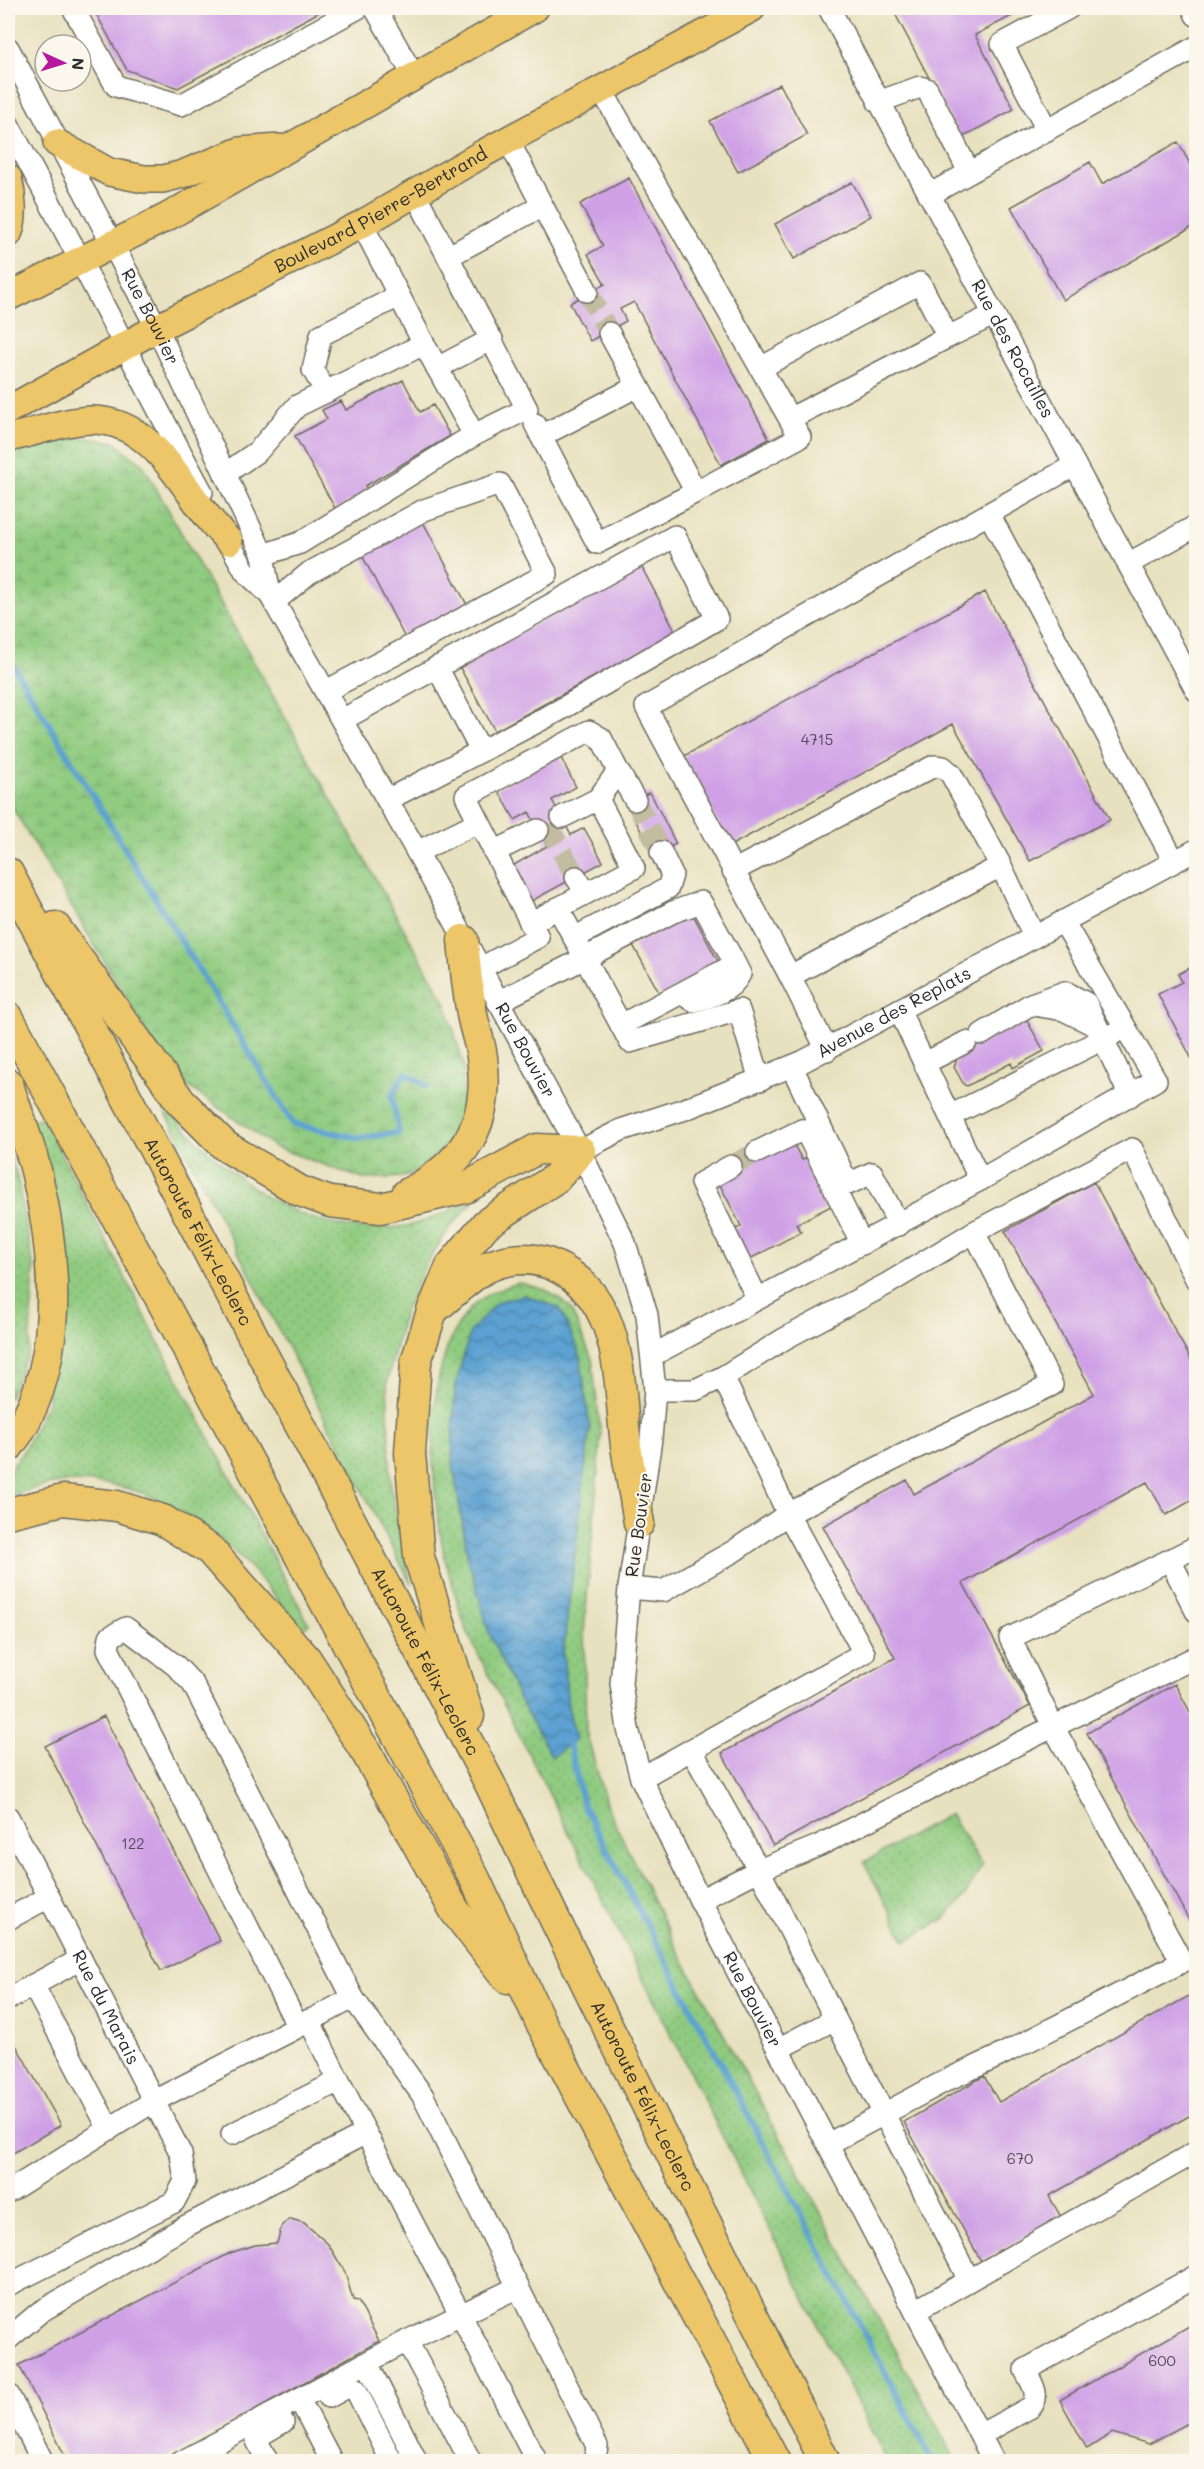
<svg xmlns="http://www.w3.org/2000/svg" width="1204" height="2469" font-family="Mali,sans-serif">
	<style>
		.grass { fill: url(#grass-dots); stroke: #5e7b56; stroke-width: 1.5 }
		.wetland { fill: url(#wetland-marsh); stroke: #5e7b56; stroke-width: 1.5 }
		.water { fill: url(#water-waves); stroke: #43667e; stroke-width: 1.5 }
		.lines { fill: none; stroke-linecap: round; stroke-linejoin: round }
		.stream { stroke: #5ba1d1; stroke-width: 6 }
		.building { fill: #cfa0e6 }
		.minor-tunnel { stroke: #c2bda1; stroke-width: 21; stroke-dasharray: 21 10; stroke-linecap: butt }
		.minor-casing { stroke: #6d6b5f; stroke-width: 24 }
		.major-casing { stroke: #6d6b5f; stroke-width: 30 }
		.highway-casing { stroke: #6d6b5f; stroke-width: 33 }
		.minor { stroke: #fff; stroke-width: 21 }
		.major { stroke: #ecc669; stroke-width: 27 }
		.highway { stroke: #ecc669; stroke-width: 30 }
		.labels { text-anchor: middle; stroke-width: 4.5; stroke-linejoin: round; paint-order: stroke }
		.number-label { font-size: 15px; fill: #54485a }
		.street-label { font-size: 18px; fill: #2b2b2b; stroke: #fbf7ec }
	</style>
	<defs>
		<pattern id="grass-dots" width="8" height="8" patternUnits="userSpaceOnUse" patternTransform="scale(1.5)"><rect width="8" height="8" fill="#90cb80"/><path d="M2 2h.1M6 6h.1" fill="none" stroke="#7cae6f" stroke-width="1.8" stroke-linecap="round"/></pattern>
		<pattern id="wetland-marsh" width="20" height="14" patternUnits="userSpaceOnUse" patternTransform="scale(1.5)"><rect width="20" height="14" fill="#90cb80"/><path d="M1 5h8M5 5V1M11 12h8M15 12V8" fill="none" stroke="#7cae6f"/></pattern>
		<pattern id="water-waves" width="16" height="10" patternUnits="userSpaceOnUse" patternTransform="scale(1.5)"><rect width="16" height="10" fill="#5ba1d1"/><path d="M0 5q4-4 8 0t8 0" fill="none" stroke="#4b83aa"/></pattern>
	</defs>
	<rect width="100%" height="100%" fill="#fbf7ec"/>
	<filter id="ink" filterUnits="userSpaceOnUse"><feTurbulence type="fractalNoise" baseFrequency=".0167" numOctaves="2"/><feDisplacementMap in="SourceGraphic" scale="12" xChannelSelector="R" yChannelSelector="G"/><feConvolveMatrix kernelMatrix="1 2 1 2 8 2 1 2 1" color-interpolation-filters="sRGB"/></filter>
	<filter id="wash" filterUnits="userSpaceOnUse"><feTurbulence type="fractalNoise" baseFrequency=".008" numOctaves="4" result="noise"/><feDisplacementMap in="SourceGraphic" scale="24" xChannelSelector="R" yChannelSelector="G"/><feGaussianBlur stdDeviation="1.35" result="paint"/><feColorMatrix in="noise" values="0 0 0 0 0 0 0 0 0 0 0 0 0 0 0 0 0 1.4 0 .05"/><feComposite in="paint" operator="in"/></filter>
	<g filter="url(#wash)">
		<rect width="100%" height="100%" fill="#e8e1bf"/>
		<path class="grass" d="M160,1102C228,1174 298,1243 406,1226C429,1222 453,1208 475,1200L451,1226L426,1264L404,1312L387,1383L391,1488L411,1584Z
			M42,1117L173,1370L309,1624L301,1629C282,1606 264,1581 242,1559C179,1497 94,1458 8,1498V1472L24,1450L48,1401L31,1121Z
			M8,1149L17,1177L34,1268L29,1351L8,1399Z
			M520,1283L546,1290L570,1307L592,1359L601,1435L584,1632L586,1731L607,1807L674,1943L956,2461H887L466,1630C459,1605 450,1580 444,1555C431,1486 420,1367 469,1310C482,1294 501,1288 520,1283Z
			M950,1814L982,1865L965,1896L943,1920L905,1941L864,1862Z"/>
		<path class="wetland" d="M73,436L114,442L143,465L446,1004L464,1066L462,1111L448,1142L427,1167L403,1177L363,1179L275,1147L172,1075L8,800V456Z"/>
		<path class="water" d="M524,1295L560,1308L580,1355L590,1428L563,1653L568,1707L576,1739L552,1757L519,1699L489,1633L468,1558L452,1460L455,1387L470,1332L497,1302Z"/>
		<g class="lines">
			<path class="stream" d="M8,657L293,1124L358,1138L399,1133L392,1096L405,1073L427,1086
				M568,1738L583,1805L933,2462"/>
		</g>
		<g id="blocks">
			<path class="building" d="M93,8H327L178,88L127,70Z
				M892,8H1027L975,35L1014,109L961,138Z
				M780,84L807,135L738,172L710,121Z
				M1178,142L1196,175V225L1063,300L1011,207L1090,162L1102,184Z
				M629,178L769,439L721,465L634,302L620,309L626,321L590,341L570,303L605,284L588,254L603,246L580,204Z
				M852,182L871,216L794,259L775,224Z
				M403,380L420,412L433,405L450,436L365,486L368,491L336,510L295,436L327,419L322,410L341,401L346,410Z
				M422,520L467,605L405,638L361,553Z
				M641,566L676,632L495,731L459,666Z
				M985,592L1110,820L1030,861L953,724L730,846L682,757Z
				M559,754L576,787L552,800L571,835L584,828L603,862L526,904L507,869L547,846L529,812L515,820L497,788Z
				M650,792L676,844L654,856L627,804Z
				M692,913L720,965L661,996L633,945Z
				M1196,965V1067L1158,994L1182,982L1178,974Z
				M1026,1019L1044,1051L1013,1068L1011,1063L967,1086L964,1085L954,1067L958,1055Z
				M793,1143L802,1160L810,1156L835,1204L796,1224L801,1232L746,1261L731,1232L741,1226L719,1183L728,1162L755,1148Z
				M1094,1182L1196,1369V1498L1166,1515L1147,1482L963,1583L1030,1706L773,1846L722,1753L895,1658L823,1526L907,1480L914,1494L1094,1394L1005,1231Z
				M1175,1684L1196,1723V1933L1087,1733Z
				M104,1716L220,1941L161,1971L45,1746Z
				M1196,1992V2112L1049,2196L1061,2217L981,2261L904,2122L984,2076L999,2102Z
				M8,2031L61,2125L8,2156Z
				M291,2219L304,2223L328,2244L345,2272L353,2300L358,2301L379,2341L160,2462H68L19,2365L230,2253L255,2245L277,2243L282,2225Z
				M1196,2322V2419L1149,2444L1112,2433L1087,2449L1060,2400Z"/>
		</g>
	</g>
	<g filter="url(#ink)">
		<use href="#blocks" fill-opacity="0" stroke="#6d6b5f" stroke-width="1.5"/>
		<g class="lines">
			<path class="minor-tunnel" d="M587,291L609,333
				M635,800L661,852
				M547,825L576,877
				M731,1166L757,1152"/>
			<g class="minor-casing">
				<g id="minor">
					<path d="M73,8L116,86L181,105L358,8"/>
					<path d="M375,8L413,75"/>
					<path id="s1" d="M829,8L1196,690"/>
					<path d="M1193,8L1196,15"/>
					<path id="s2" d="M8,48L157,328L263,555L270,595"/>
					<path d="M601,89L800,437L696,492"/>
					<path d="M878,102L920,87L927,89L969,172"/>
					<path d="M8,124C74,246 136,370 202,492"/>
					<path d="M1047,130L1002,44L1069,8"/>
					<path d="M508,140L587,291"/>
					<path d="M415,193L527,409L474,435"/>
					<path d="M929,195L1196,47"/>
					<path d="M449,256L542,206"/>
					<path d="M948,337L993,315"/>
					<path d="M762,367L920,283L948,337L791,418"/>
					<path d="M437,368L492,339"/>
					<path d="M326,392L313,370L321,335L399,296"/>
					<path d="M535,424L541,436L638,386L609,333"/>
					<path d="M541,436L597,543L696,492L638,386"/>
					<path d="M225,474L258,451L297,406L424,344L362,224"/>
					<path d="M989,514L1174,861"/>
					<path id="s3" d="M221,528L245,571L270,595L417,852L580,1151L625,1243L647,1315L655,1390L651,1439L629,1588L621,1684L628,1729L641,1778L700,1900L994,2462"/>
					<path d="M263,555L300,543L474,435L424,344"/>
					<path d="M1128,564L1196,526"/>
					<path d="M274,602L309,573L424,510L500,484L547,574L326,691"/>
					<path d="M437,667L481,751"/>
					<path d="M342,720L675,536L717,619L558,711L387,800"/>
					<path d="M618,771L635,800"/>
					<path d="M417,852L478,822"/>
					<path d="M494,852L538,830"/>
					<path d="M1001,866L1034,936"/>
					<path d="M733,871L934,766L943,767L951,774L1001,866L790,976"/>
					<path d="M576,877L586,893"/>
					<path d="M558,908L585,958L673,912L701,902L732,958V966L621,1025"/>
					<path d="M530,923L634,868L598,799L562,817"/>
					<path d="M574,938L668,888L672,875L661,852"/>
					<path d="M479,969L538,937L466,796L589,731L601,738L618,771L598,799"/>
					<path d="M682,994L694,1001C711,997 732,991 740,974L732,958"/>
					<path d="M498,1002L585,958L630,1042L739,1010L760,1080"/>
					<path d="M1033,1005L1064,1010L1094,1025"/>
					<path d="M982,1034L1031,1004L1065,992L1086,1003L1130,1096"/>
					<path d="M827,1050L790,976L646,707L1075,465"/>
					<path d="M925,1063L966,1042"/>
					<path d="M792,1067L848,1184L872,1173L899,1225"/>
					<path d="M950,1116L1113,1034"/>
					<path id="s4" d="M580,1151L621,1130L685,1109L802,1062L1196,850"/>
					<path d="M757,1152L802,1130L807,1134L862,1244"/>
					<path d="M731,1166L701,1183L757,1298"/>
					<path d="M980,1180L1156,1080L1063,921"/>
					<path d="M974,1232L1132,1149L1196,1279"/>
					<path d="M653,1355L980,1180L899,1010"/>
					<path d="M1170,1560L1196,1611"/>
					<path d="M629,1588L663,1591L734,1551L788,1514L723,1377"/>
					<path d="M692,1751L759,1870L969,2280"/>
					<path d="M641,1778L864,1653L788,1514L918,1447L1052,1385L974,1232L887,1284L784,1339L723,1377L695,1390H655"/>
					<path id="s5" d="M8,1817L181,2154L185,2181L174,2202L8,2285"/>
					<path d="M700,1900L759,1870L818,1846L1018,1744L1196,1657"/>
					<path d="M8,1919L49,1897"/>
					<path d="M33,1985L109,2129"/>
					<path d="M353,1998L423,2096L597,2446L595,2459L591,2462"/>
					<path d="M8,1999L81,1959"/>
					<path d="M778,2049L835,2019"/>
					<path d="M339,2081L537,2462"/>
					<path d="M232,2134L339,2081L309,2020"/>
					<path d="M828,2144L947,2080L997,2057L1182,1962L1054,1728L1010,1638L1196,1547"/>
					<path d="M8,2192L154,2101L298,2027L108,1649L110,1637L126,1628L176,1666L193,1684L353,1998L298,2027"/>
					<path d="M915,2311L1196,2152"/>
					<path d="M8,2339L40,2312L186,2226L366,2133"/>
					<path d="M367,2363L417,2462"/>
					<path d="M8,2394L43,2462"/>
					<path d="M329,2397L349,2386L355,2388L392,2462"/>
					<path d="M305,2410L332,2462"/>
					<path d="M980,2435L1031,2407C1041,2395 1031,2382 1025,2370L1196,2276"/>
					<path d="M181,2462L407,2341"/>
					<path d="M268,2462L257,2441L259,2436L283,2422"/>
					<path d="M471,2462L407,2341L518,2287"/>
				</g>
			</g>
			<g class="major-casing">
				<g id="major">
					<path d="M57,143L109,172L144,179H163L183,174L240,151L279,148"/>
					<path d="M8,178C12,194 15,219 8,234"/>
					<path d="M8,297L167,217L535,8"/>
					<path id="s6" d="M8,410L157,328L362,224L484,153L752,8"/>
					<path d="M8,438C35,433 65,420 93,420C160,421 187,502 229,541"/>
				</g>
			</g>
			<g class="highway-casing">
				<g id="highway">
					<path id="s7" d="M8,873L490,1784C597,2012 714,2235 825,2462"/>
					<path d="M55,927L181,1102L225,1146L300,1191L330,1202L381,1208L465,1188L537,1149L580,1151"/>
					<path d="M8,1017L475,1879L540,2021L775,2462"/>
					<path d="M8,1084C17,1114 30,1144 37,1175C57,1261 66,1374 8,1447"/>
					<path d="M407,1194C465,1164 491,1123 482,1057C480,1041 473,1025 471,1008C467,986 465,963 463,940"/>
					<path d="M434,1309C449,1297 468,1278 484,1269C504,1258 529,1256 550,1264C624,1293 618,1381 626,1446C630,1472 635,1497 639,1523"/>
					<path d="M8,1513L63,1500L117,1506L163,1520L210,1550L306,1659L366,1752L455,1911L507,1978"/>
					<path d="M469,1716L419,1557L410,1453L416,1362L432,1311L451,1266L486,1224L556,1178L580,1151"/>
				</g>
			</g>
			<use href="#minor" class="minor"/>
			<use href="#major" class="major"/>
			<use href="#highway" class="highway"/>
		</g>
	</g>
	<g class="labels">
		<g class="number-label">
			<text x="817" y="745">4715</text>
			<text x="133" y="1849">122</text>
			<text x="1020" y="2164">670</text>
			<text x="1162" y="2366">600</text>
		</g>
		<g class="street-label">
			<text dy="6" stroke="none"><textPath href="#s6" startOffset="423">Boulevard Pierre-Bertrand</textPath></text>
			<text dy="6" stroke="none"><textPath href="#s2" startOffset="304">Rue Bouvier</textPath></text>
			<text dy="6" stroke="none"><textPath href="#s1" startOffset="387">Rue des Rocailles</textPath></text>
			<text dy="6" stroke="none"><textPath href="#s4" startOffset="344">Avenue des Replats</textPath></text>
			<text dy="6" stroke="none"><textPath href="#s3" startOffset="606">Rue Bouvier</textPath></text>
			<text dy="6" stroke="none"><textPath href="#s7" startOffset="406">Autoroute Félix-Leclerc</textPath></text>
			<text transform="translate(639 1525) rotate(-82)" y="6">Rue Bouvier</text>
			<text dy="6" stroke="none"><textPath href="#s7" startOffset="892">Autoroute Félix-Leclerc</textPath></text>
			<text dy="6" stroke="none"><textPath href="#s3" startOffset="1614">Rue Bouvier</textPath></text>
			<text dy="6" stroke="none"><textPath href="#s5" startOffset="214">Rue du Marais</textPath></text>
			<text dy="6" stroke="none"><textPath href="#s7" startOffset="1378">Autoroute Félix-Leclerc</textPath></text>
		</g>
	</g>
	<rect width="1204" height="2469" fill="none" stroke="#fbf7ec" stroke-width="30"/>
	<g transform="translate(63 63) rotate(94)"><circle r="28" fill="#fbf7ec" stroke="#a8a59f" stroke-width="1.5"/>
	<path d="M0-4.5L10 22L0 15L-10 22Z" fill="#b5179e"/>
	<text y="-9" font-size="16" font-weight="bold" text-anchor="middle" fill="#2b2b2b">N</text>
	</g>
</svg>
